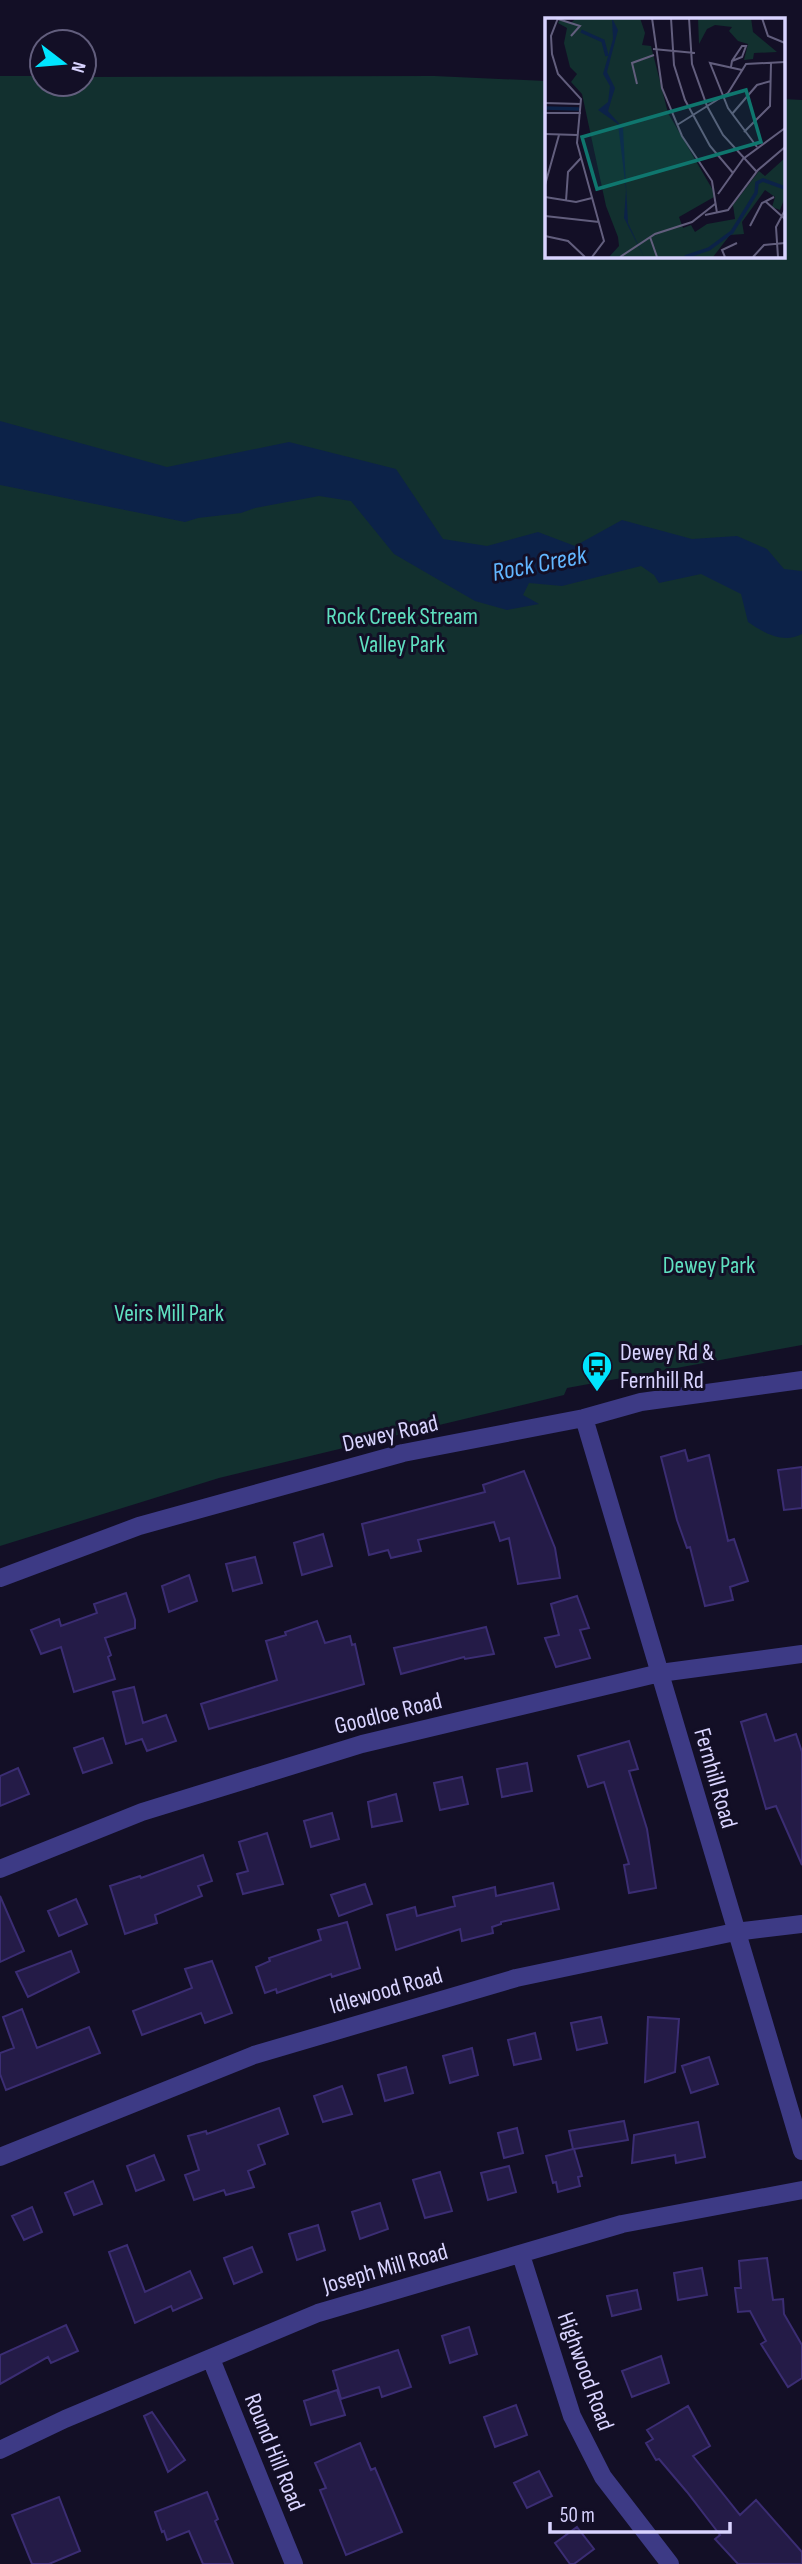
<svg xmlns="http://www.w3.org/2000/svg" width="802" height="2564" font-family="'Sofia Sans Condensed',sans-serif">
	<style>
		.green { fill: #12302f }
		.water { fill: #0c2248 }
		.building { fill: #241b47; stroke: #3b2d73; stroke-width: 2 }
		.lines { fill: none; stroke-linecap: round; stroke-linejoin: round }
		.minor { stroke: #3d3a85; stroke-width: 18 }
		.labels { text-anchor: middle; stroke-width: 6; stroke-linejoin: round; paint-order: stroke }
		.park-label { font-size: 24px; fill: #5fe0c0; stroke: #130f26 }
		.poi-label { font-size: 24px; fill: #d9d4ff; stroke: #130f26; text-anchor: start }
		.street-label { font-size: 24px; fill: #d9d4ff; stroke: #130f26 }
		.water-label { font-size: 26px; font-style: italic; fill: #62b6ff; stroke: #130f26 }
		.inset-river { fill: none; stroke: #0c2248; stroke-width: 3.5 }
		.inset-road { fill: none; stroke: #625e7d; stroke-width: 2 }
		.view { fill: #0f766e; fill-opacity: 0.15; stroke: #0f766e; stroke-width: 3.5 }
		.inset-edge { fill: none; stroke: #d9d4ff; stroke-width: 3.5 }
	</style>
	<rect width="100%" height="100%" fill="#130f26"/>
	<path class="green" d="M0,76H42V84H84V77L434,76L546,81V256H783V99L802,100V1345L567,1388L564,1395L219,1478L0,1546Z"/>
	<path class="water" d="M0,421L167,467L289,442L396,469L443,539L487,546L538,532L575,546L622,520L692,539L737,536L767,549L784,569L802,571V634C783,644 764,633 748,622L741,594L701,574L659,583L654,575L641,566L562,586L529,583L523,595L539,604L507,610L475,601L394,554L351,501L319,496L255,508L241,513L198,518L185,522L0,485Z"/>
	<path class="building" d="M685,1450L688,1461L709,1455L728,1541L734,1539L748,1581L730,1587L733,1600L705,1606L690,1547L687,1548L677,1520L661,1457Z
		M802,1467V1508L784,1510L778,1470Z
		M524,1471L555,1548L560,1578L518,1584L509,1538L500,1541L494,1522L418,1540L421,1551L391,1558L388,1550L369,1555L362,1524L485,1492L483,1485Z
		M323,1534L332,1566L302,1575L294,1543Z
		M255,1557L262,1583L233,1591L226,1564Z
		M189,1575L197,1601L169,1612L162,1586Z
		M126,1593L135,1620V1628L105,1638L111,1655L108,1657L115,1679L74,1692L61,1647L41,1654L31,1630L59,1619L61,1626L97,1613L94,1604Z
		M577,1596L589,1628L580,1630L590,1658L556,1667L545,1638L559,1635L551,1604Z
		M317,1621L325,1643L350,1636L352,1645L355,1644L364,1684L209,1729L201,1704L277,1680L266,1641L286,1635L285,1632Z
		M486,1627L494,1654L465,1659L464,1657L401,1674L394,1648Z
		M134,1687L143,1723L166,1715L176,1741L147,1751L142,1739L126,1744L113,1692Z
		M766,1714L775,1741L796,1734L802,1752V1865L776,1806L766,1809L741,1722Z
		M103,1738L112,1763L83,1773L74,1748Z
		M629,1741L638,1769L629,1771L647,1829L656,1888L629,1893L624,1865L629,1864L604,1782L588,1787L578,1756Z
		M527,1763L532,1791L502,1797L497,1769Z
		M18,1768L29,1794L0,1806V1776Z
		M462,1777L468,1804L440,1810L434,1783Z
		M396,1794L402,1821L372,1827L368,1802Z
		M332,1813L339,1839L311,1847L304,1821Z
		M267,1833L283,1884L243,1894L237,1874L248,1871L239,1842Z
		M203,1855L212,1881L198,1886L202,1896L155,1915L157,1923L125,1934L110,1886L140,1876L141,1878Z
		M553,1883L559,1909L501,1922V1924L492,1927L493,1933L462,1941L460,1929L396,1950L387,1915L415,1907L417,1916L455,1906L453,1897L495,1887L496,1896Z
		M365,1884L372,1904L339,1916L331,1895Z
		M0,1896L24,1951L0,1962Z
		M76,1899L87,1924L59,1936L48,1911Z
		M347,1922L360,1968L332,1977L331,1974L277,1993L276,1989L265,1993L256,1967L270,1961L269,1958L321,1940L318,1930Z
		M71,1951L79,1972L28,1997L16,1972Z
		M212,1961L232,2013L205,2023L201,2013L142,2035L133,2011L192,1988L185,1969Z
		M22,2009L37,2048L89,2027L100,2053L6,2090L0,2074V2053L14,2048L3,2017Z
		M601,2017L607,2043L577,2050L571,2023Z
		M648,2017L679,2019L675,2072L645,2082Z
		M535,2033L541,2059L514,2065L508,2040Z
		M472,2048L478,2075L450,2083L443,2056Z
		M709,2057L718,2084L691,2093L682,2066Z
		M406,2067L413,2093L385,2101L378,2075Z
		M342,2086L352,2114L323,2122L314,2096Z
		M279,2108L288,2134L258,2145L265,2164L248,2171L254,2187L226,2195L224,2190L194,2200L185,2175L199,2170L188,2136L206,2131L207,2134Z
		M624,2121L628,2140L574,2149L582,2176L578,2177L580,2186L558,2192L556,2182L553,2183L546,2156L573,2149L569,2131Z
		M698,2122L705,2157L676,2163L675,2155L632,2163L634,2135Z
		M517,2128L523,2153L504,2158L498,2133Z
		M154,2155L164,2180L136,2191L127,2166Z
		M509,2166L516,2192L488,2200L481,2173Z
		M440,2172L452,2211L425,2218L413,2180Z
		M93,2181L102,2204L74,2215L65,2193Z
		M380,2203L388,2229L360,2239L352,2212Z
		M32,2207L42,2232L24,2240L12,2216Z
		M318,2225L325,2250L297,2260L289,2234Z
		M127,2245L145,2292L190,2271L202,2298L173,2311L171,2306L135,2323L109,2252Z
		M252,2247L262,2272L234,2284L224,2258Z
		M767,2258L773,2300L783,2299L784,2314L802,2345V2378L788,2387L761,2344L766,2341L750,2311L738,2312L735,2288H741L739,2261Z
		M702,2268L707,2295L678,2300L674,2273Z
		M637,2290L641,2309L612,2316L607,2296Z
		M66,2325L78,2351L51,2363L48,2357L0,2384V2355Z
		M469,2327L477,2354L450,2363L442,2336Z
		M398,2350L411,2387L382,2397L379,2387L341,2399L333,2371Z
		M661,2356L669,2383L632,2397L622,2371Z
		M337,2390L345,2415L311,2425L304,2401Z
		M516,2405L527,2435L495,2447L484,2417Z
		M688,2406L710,2446L693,2456L740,2515L756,2500L802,2552V2564H738L715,2539L720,2535L687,2492L659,2459L656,2460L646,2443L653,2439L647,2430Z
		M152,2412L185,2460L168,2472L144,2416Z
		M360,2443L371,2470L375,2468L402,2532L346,2555L320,2490L326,2488L315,2463Z
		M539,2471L552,2496L527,2508L514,2483Z
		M207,2492L218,2519L215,2521L233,2564H203L189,2531L167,2540L164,2531L162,2532L155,2512Z
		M59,2497L80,2551L49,2564H32L12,2515Z
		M577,2527L594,2549L574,2564H570L555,2543Z"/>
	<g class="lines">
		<path class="minor" d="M584,1418L802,2151
			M0,1578L139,1526L403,1453L584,1418L641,1402L802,1380
			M0,1869L142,1812L362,1744L660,1673L802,1654
			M0,2157L254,2055L516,1978L735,1932L802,1924
			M521,2255L572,2416L603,2477L670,2564
			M211,2359L294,2564
			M0,2450L65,2419L318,2313L622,2224L802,2190"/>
	</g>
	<defs>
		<g id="bus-pin" transform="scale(1.575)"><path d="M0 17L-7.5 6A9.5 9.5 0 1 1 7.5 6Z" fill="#00e5ff" stroke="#130f26"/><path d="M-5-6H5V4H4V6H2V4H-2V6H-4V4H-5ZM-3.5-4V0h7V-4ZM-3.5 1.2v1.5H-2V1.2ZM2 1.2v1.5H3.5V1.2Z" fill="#111"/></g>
	</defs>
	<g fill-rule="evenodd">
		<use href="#bus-pin" x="597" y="1366"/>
	</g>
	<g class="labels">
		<g class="park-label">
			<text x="402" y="624">Rock Creek Stream<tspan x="402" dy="28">Valley Park</tspan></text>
			<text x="709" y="1273">Dewey Park</text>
			<text x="169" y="1321">Veirs Mill Park</text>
		</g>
		<g class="poi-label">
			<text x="620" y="1360">Dewey Rd &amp;<tspan x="620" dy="28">Fernhill Rd</tspan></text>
		</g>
		<g class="street-label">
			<text transform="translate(390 1433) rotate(-13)" y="8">Dewey Road</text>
			<text transform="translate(388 1713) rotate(-14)" y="8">Goodloe Road</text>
			<text transform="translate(716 1778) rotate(74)" y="8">Fernhill Road</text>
			<text transform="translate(386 1990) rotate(-16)" y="8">Idlewood Road</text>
			<text transform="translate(385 2268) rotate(-16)" y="8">Joseph Mill Road</text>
			<text transform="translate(586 2371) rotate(70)" y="8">Highwood Road</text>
			<text transform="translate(275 2452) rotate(68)" y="8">Round Hill Road</text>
		</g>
		<g class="water-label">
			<text transform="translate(539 563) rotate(-11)" y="9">Rock Creek</text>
		</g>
	</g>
	<g transform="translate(545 18)">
		<rect width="240" height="240" fill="#130f26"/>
		<path d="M16,0L26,5L31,0H95L100,15L97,27L106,28L123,95L169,174V179L134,199L138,210L146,207L150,214L162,206L190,201L188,187L214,153L220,158L240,140V179L235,192L227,189L230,179L220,172L197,204L199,216L185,217L168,239H64L74,228L73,219L61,188L37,76L26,64L32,56L25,49L19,25L22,10L13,5ZM153,0H206L208,14L232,34L209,35L208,41L199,42L203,26L193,23L184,13L187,9L170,7L162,11L154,26Z" fill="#12302f"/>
		<path d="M67,0L73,12L62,54L70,70L63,93L78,110L83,205L99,239L79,200L81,172L73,106L53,92L63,84L65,68L58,56L68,21Z" fill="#0c2248"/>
		<path class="inset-river" d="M36,13L58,23L62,38M0,90L34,91M140,239L164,231L187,214L211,175L212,165L218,162L240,170"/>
		<path class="inset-road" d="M13,0L6,18L7,36L13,56L36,81L32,125L59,223L47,239M107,0L117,70L137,118L167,163L172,195M126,0L129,47L140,82L165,128L188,155M144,0L147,46L162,88L178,117L211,153M217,0L223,18L240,25M13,1L35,8L26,18M108,31L150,35M186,49L187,43L197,28H201L197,39L187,43M197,52L165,45L183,90L212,129M92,66L87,45L109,37M0,85L36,86M0,95H36M187,96L212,67L226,63M132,107L183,75L201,46L240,44M199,114L225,88L226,45M0,116L32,117M0,167L14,117M173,176L198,141L240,110M0,179L31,184L47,180M21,183L23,154L36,140M220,183L240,201M160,197L183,192L213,152L240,129M0,198L54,204M205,208L217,185L229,179M0,218L23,223L40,239M105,219L112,239M75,239L110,216L147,204L170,186M180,239L177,232L192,225M208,239L219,227L240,225M233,239L231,209L240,192"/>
		<path class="view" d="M201,72L216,124L52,171L37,119Z"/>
		<rect width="240" height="240" class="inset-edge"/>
	</g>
	<g transform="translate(63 63) rotate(106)"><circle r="33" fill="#130f26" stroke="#625e7d" stroke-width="2"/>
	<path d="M0-5L12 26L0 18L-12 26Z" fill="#00e5ff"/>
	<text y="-10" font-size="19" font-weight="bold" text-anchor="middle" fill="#d9d4ff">N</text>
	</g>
	<path d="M550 2522v10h180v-10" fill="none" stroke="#d9d4ff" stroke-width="3.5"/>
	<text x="560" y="2522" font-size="21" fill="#d9d4ff" stroke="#130f26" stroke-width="5" paint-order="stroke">50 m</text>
</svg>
